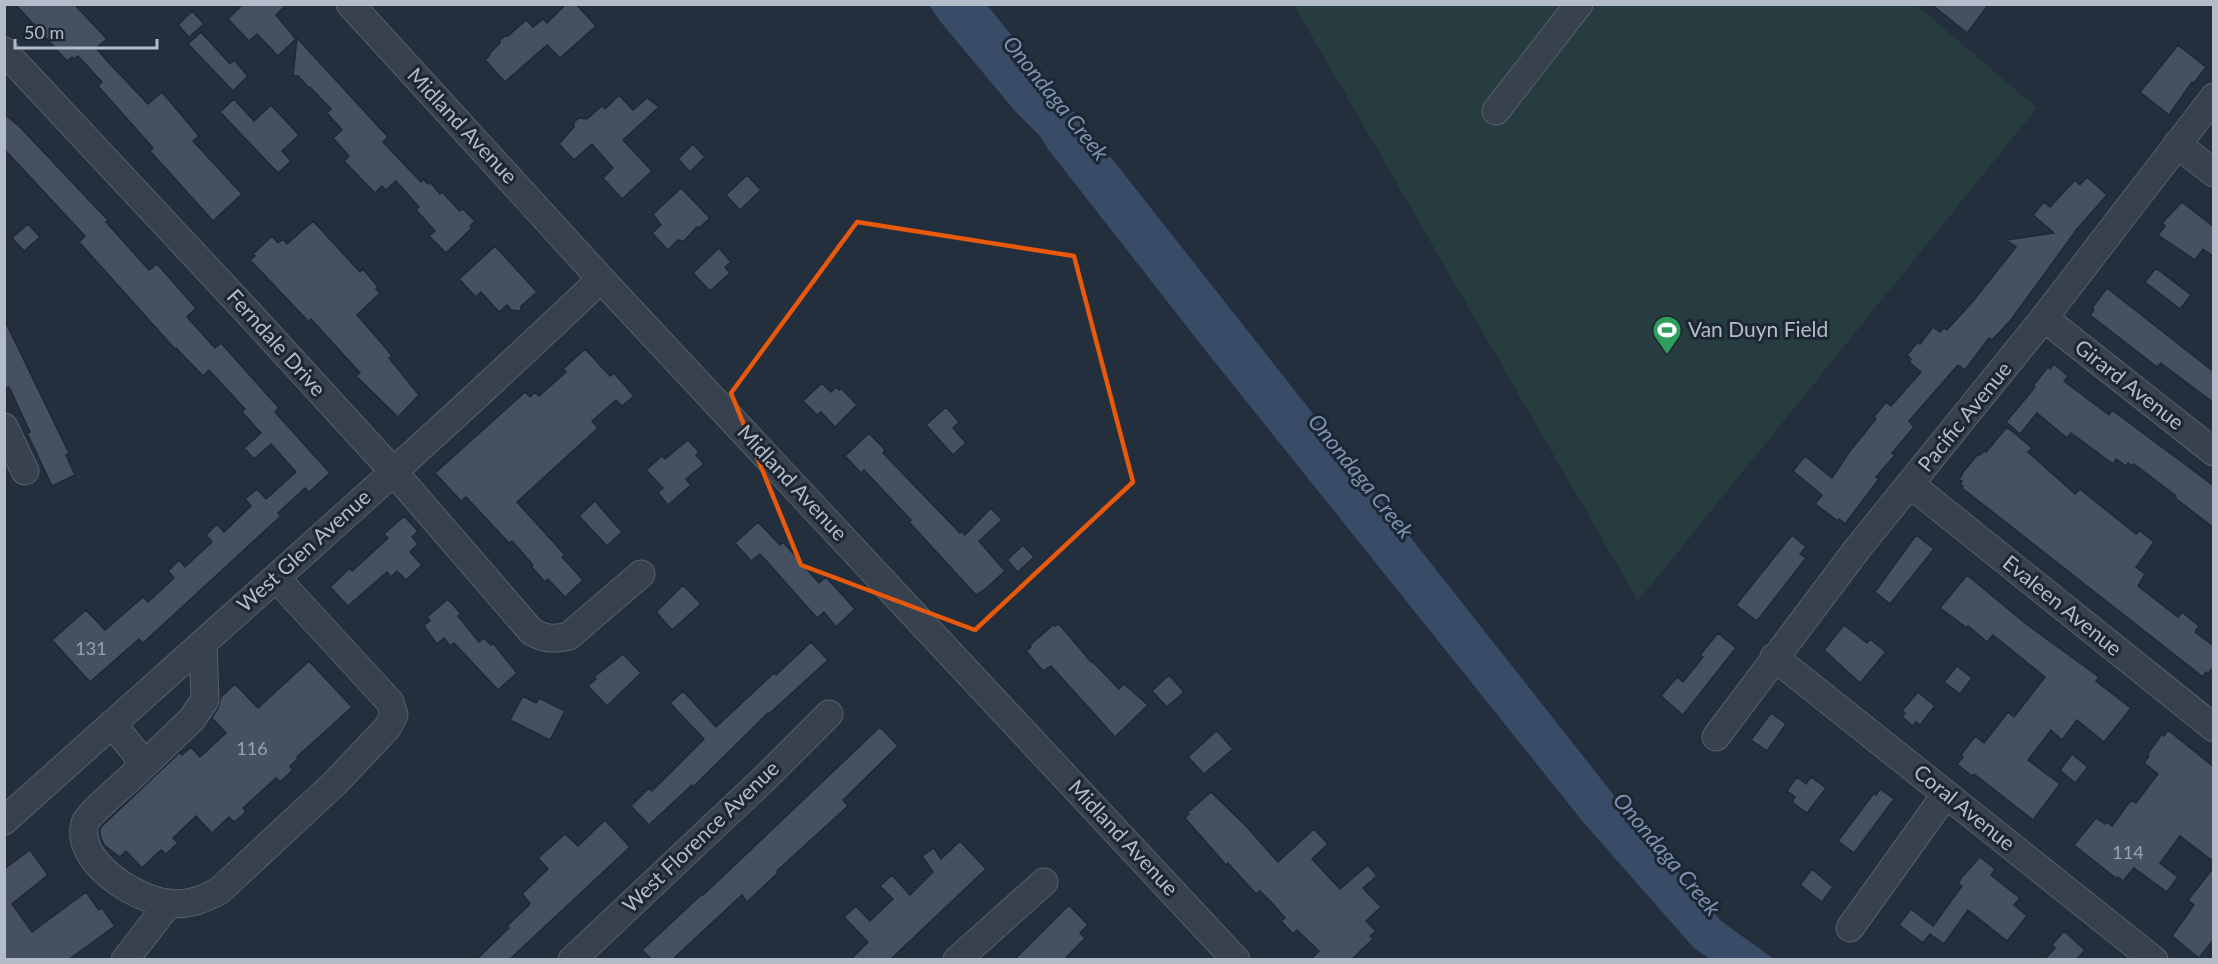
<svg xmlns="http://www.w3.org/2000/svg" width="2218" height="964" font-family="Lato,sans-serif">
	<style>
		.green { fill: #263c3f }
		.water { fill: #394c67 }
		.building { fill: #455162; stroke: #1f2835; stroke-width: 1.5 }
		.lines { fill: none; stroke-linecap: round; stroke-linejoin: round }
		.minor-casing { stroke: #565f6c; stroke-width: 29 }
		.minor { stroke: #38414e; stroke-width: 27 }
		.marked { fill: none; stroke: #e8590c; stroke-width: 4.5; stroke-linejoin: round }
		.labels { text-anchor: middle; stroke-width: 6; stroke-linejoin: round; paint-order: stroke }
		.number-label { font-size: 18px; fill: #98a1af }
		.street-label { font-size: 21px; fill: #b4bcc9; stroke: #1d2633 }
		.poi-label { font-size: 21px; fill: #b4bcc9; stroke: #1d2633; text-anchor: start }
		.water-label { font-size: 22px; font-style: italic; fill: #7c92b1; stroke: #1d2633 }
	</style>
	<rect width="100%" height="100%" fill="#242f3e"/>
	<path class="green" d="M1294,5H1917L2037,108L1638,601Z"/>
	<path class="water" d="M929,5H987L1120,169L1631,817L1721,921L1774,959H1710L1694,948L1584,823L1202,346L1048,149L1040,136L1015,111L940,21Z"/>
	<path class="building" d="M15,4H74L107,39L96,48L109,63L148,104L162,92L199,136L193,141L242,194L213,221L150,151L153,148L98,86L102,82L78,56L74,59L72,57L67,61Z
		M243,4H287L276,15L296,39L278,56L257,34L249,41L228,19Z
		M566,4H576L596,26L560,58L547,45L505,82L485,60L490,55L489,54L500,43V40L505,36H508L526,20L533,27L543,19L547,23Z
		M1931,4H1989L1967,33Z
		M192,11L204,24L189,37L178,25Z
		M201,32L230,64L234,60L248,76L233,91L188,44Z
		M297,38L388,137L383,142L421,182L423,179L428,184L430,182L440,194L442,192L460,211L463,209L475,221L470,226L472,228L446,253L429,236L435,231L416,210L419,207L396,181L386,190L382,186L375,193L344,161L349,156L333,138L342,130L327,113L331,109L310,87L309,88L298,76H293Z
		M2178,45L2206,67L2194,83L2192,82L2169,115L2140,92Z
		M619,95L633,110L647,98L659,107L623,140L652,171L622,199L603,178L613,168L592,144L574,160L559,144L574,127V122L579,118L587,119L602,106L605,109Z
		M234,99L254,121L271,105L299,135L282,151L291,161L278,173L220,112Z
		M4,114L19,126L103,215L108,220L106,222L149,270L157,264L196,308L187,317L215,348L221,343L279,408L275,412L330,473L309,492L305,488L278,513L281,516L143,643L139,639L90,682L52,640L86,610L105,630L143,597L148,602L174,578L168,571L179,560L185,567L212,542L206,535L217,524L224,532L251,506L245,499L257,489L266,499L296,472L271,444L254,459L244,448L261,433L242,412L245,409L209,370L203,376L176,348L175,349L79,242L85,236L4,149Z
		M693,144L705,157L690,172L678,159Z
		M747,175L761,190L740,210L726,195Z
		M2087,177L2107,195L2077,229L2011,320L1992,340L1989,338L1965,370L1958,365L1909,421L1914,427L1892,453L1895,455L1876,477L1879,479L1845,524L1839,519L1838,521L1815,504L1822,495L1793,471L1805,456L1832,478L1850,451L1876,419L1874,417L1886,402L1891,406L1921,372L1909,362L1911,359L1907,355L1918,342L1920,344L1933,327L1940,332L1944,328L1947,330L1973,301L2016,247L2006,240L2054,233L2033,215L2044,202L2050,207L2075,180L2080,185Z
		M681,188L710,218L699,228L697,227L684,241L678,240L668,250L652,233L661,225L653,214Z
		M2182,202L2214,227V257L2203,249L2195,260L2158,235L2165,226L2162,223Z
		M313,221L360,272L363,269L378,287L376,289L380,293L357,315L385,347L392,356L389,358L419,395L398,417L356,376L360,373L311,319L308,321L250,260L255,256L253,254L272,236L278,243L283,239L287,244Z
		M28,224L40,237L24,251L12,238Z
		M495,246L537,292L521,306V311L511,310L507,305L499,312L481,292L476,297L459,279Z
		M719,248L731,262L725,267L730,273L710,291L693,273Z
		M2156,268L2191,295L2180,309L2145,282Z
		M2107,288L2214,372V403L2162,364L2161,363L2157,367L2090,315L2094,310L2092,308Z
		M4,319L69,453L66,455L75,475L52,486L27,433L30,432L9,387L4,389Z
		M585,349L610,376L614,373L634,396L622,406L616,400L592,421L598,428L517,502L565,555L562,557L583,580L565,597L548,579L545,582L531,566L533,565L512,541L509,543L466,497L461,501L435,473L525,392L530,397L535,392L539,396L566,372L563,369Z
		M2054,364L2068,376L2064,381L2109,415L2112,410L2214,486V528L2175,498L2176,496L2134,464L2132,466L2128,463L2126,466L2116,459L2113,464L2071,433L2067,438L2037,413L2020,434L2006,422L2035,387L2033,386L2048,367L2050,369Z
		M822,383L831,392L836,387L839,390L841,388L857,405L835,427L821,412L817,415L803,401Z
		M946,407L959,422L953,428L966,443L953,455L926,425Z
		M2007,427L2032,448L2028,452L2075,494L2080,489L2136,534L2139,530L2154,542L2136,567L2145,574L2138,586L2178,617L2182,612L2199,626L2195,632L2214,646V666L2208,674L2206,672L2203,677L1962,488L1963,486L1960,484L1962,481L1959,480L1964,471L1978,454L1980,455L1984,451L1986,452Z
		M869,433L885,450L883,453L960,533L961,531L965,535L991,508L1002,520L979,541L1005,571L984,590L976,595L909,522L911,520L864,470L861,473L845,456Z
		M688,440L699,452L696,455L704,464L686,479L691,485L668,505L658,493L663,488L646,470L662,456L665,459Z
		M595,501L622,532L607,546L579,516Z
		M404,516L418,531L412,537L418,544L410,552L422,565L406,580L397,571L391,577L387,572L348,606L330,587L350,568L352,571L388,538L384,534Z
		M758,522L780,545L783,542L819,583L826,577L855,609L836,627L824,612L817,618L760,554L751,561L735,543Z
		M1792,535L1806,547L1800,554L1806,558L1757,621L1736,605Z
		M1916,535L1934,549L1890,604L1875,592Z
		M1023,545L1034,557L1018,572L1007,560Z
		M1967,575L2025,623L2099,677L2096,681L2131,708L2104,742L2077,720L2062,740L2051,730L2028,760L2060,784L2033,820L1974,774L1972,776L1957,764L1963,757L1961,755L1975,736L1984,743L2008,712L2014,717L2045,677L1993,635L1987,642L1968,626L1967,628L1940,608Z
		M683,585L701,604L672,630L656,612Z
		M448,599L461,614L458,616L479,642L484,638L491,645L493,643L517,673L498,690L454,643L450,646L444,638L437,644L428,632L424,625L430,621L427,617Z
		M1059,624L1091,662L1092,661L1119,689L1124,684L1148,705L1115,737L1051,666L1043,671L1026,651L1031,647L1030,645L1053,625L1055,626Z
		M1844,625L1867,643L1870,639L1886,652L1860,683L1824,650Z
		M1718,633L1736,648L1683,715L1661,696L1677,677L1683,682L1703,657L1700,655Z
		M811,642L828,660L769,714L768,713L693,787L692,785L649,825L631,806L649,788L652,791L704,739L670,703L683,691L716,727L774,673L776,675Z
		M623,654L641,673L607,706L588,686L596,679L594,677Z
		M309,661L352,707L297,757L298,759L290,766L293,770L280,782L276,778L243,808L246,812L234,822L229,817L212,833L196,816L173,838L178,843L166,854L161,850L142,868L126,851L120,857L104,845L100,835V828L180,752L182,755L191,747L200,757L226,733L212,718L218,708L221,697L235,684L258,708Z
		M1957,666L1972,678L1960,694L1944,682Z
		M1169,675L1184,692L1167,707L1152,691Z
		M1918,692L1935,706L1920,725L1916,722L1913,726L1902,717L1905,713L1902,711Z
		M523,696L536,703L539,698L565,711L550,740L510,720Z
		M1771,713L1786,724L1767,751L1751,740Z
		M880,727L898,746L843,800L848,806L777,871L778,873L747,902L742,895L672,960H652L642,950L702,894L703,895Z
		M2168,730L2214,767V862L2180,836L2160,863L2178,877L2167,892L2134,868L2123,881L2118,877L2117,879L2074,845L2096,818L2105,824L2107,822L2112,826L2131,800L2136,803L2158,774L2144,763L2149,756L2147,755L2162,734L2164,736Z
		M1215,732H1218L1233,749L1204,774L1188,757Z
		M2072,754L2088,767L2075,783L2060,770Z
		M1797,777L1806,784L1811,777L1826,788L1807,813L1792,802L1795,797L1787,791Z
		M1880,789L1894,799L1854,853L1838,841L1874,793L1876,795Z
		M1211,792L1246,826L1278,862L1314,829L1328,844L1312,859L1340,889L1368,865L1377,876L1363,888L1381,907L1366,921L1376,931L1370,936L1373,939L1351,960H1310L1319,951L1297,930L1293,934L1281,921L1285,918L1273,904L1260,891L1256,894L1228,863L1226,865L1185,818L1189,814L1187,813Z
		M605,820L630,847L509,960H476L509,928L507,926L529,905L530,903L522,894L548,869L538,858L565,834L578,846Z
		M960,841L986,869L890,960H850L868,942L844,917L856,906L870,921L893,899L880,886L892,875L910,895L933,872L922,856L934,848L941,859Z
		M30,850L48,875L12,904L32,932L86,892L99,910L102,908L115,926L68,960H4V869Z
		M1980,857L1995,869L1991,875L2020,898L2014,905L2027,916L2007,941L1968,910L1944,944L1930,934L1923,943L1899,925L1911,909L1933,926L1962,886L1958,884L1961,878Z
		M2214,867V939L2199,958L2172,936L2194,905L2188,900Z
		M1812,869L1833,887L1822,902L1800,885Z
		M1069,905L1088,925L1080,933L1085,938L1064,960H1014Z
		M2064,931L2085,950L2076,960H2044L2055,948L2052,945Z"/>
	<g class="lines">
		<g class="minor-casing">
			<path id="minor" d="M350,4L601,279L1236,960
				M4,51L244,308L393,471L532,632C544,639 555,640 569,636L641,574
				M1496,111L1579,4
				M2177,144L2214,173
				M2044,318L2214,452
				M4,427L25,471
				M1910,484L2214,728
				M1774,657L2154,960
				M112,724L136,753L141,768C131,778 88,814 85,823C74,861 135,899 167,903C187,906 202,900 219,891L335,783L387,728L394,715L390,702L276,578
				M1716,737L1858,548L2044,318L2214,97
				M141,768L192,719L205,700L203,643
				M4,821C204,641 407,464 601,279
				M1850,928L1946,794
				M125,960L169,903
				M572,960L765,778L829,714
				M957,960L1044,882"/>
		</g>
		<use href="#minor" class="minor"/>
	</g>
	<path class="marked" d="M857,222L1074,256L1133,482L975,630L801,565L731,393Z"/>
	<defs>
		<g id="stadium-pin" transform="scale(1.5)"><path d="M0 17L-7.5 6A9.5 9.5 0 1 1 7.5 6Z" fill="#2e9e5b" stroke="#1d2633"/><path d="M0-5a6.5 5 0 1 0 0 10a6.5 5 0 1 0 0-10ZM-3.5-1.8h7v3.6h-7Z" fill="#fff"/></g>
	</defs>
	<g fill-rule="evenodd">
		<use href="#stadium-pin" x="1667" y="330"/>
	</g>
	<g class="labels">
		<g class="number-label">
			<text x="91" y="655">131</text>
			<text x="252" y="755">116</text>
			<text x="2128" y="859">114</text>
		</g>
		<g class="street-label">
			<text transform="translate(462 126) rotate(47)" y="7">Midland Avenue</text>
			<text transform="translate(276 343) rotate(48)" y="7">Ferndale Drive</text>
			<text transform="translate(2129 385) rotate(38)" y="7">Girard Avenue</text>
			<text transform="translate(1965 417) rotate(-51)" y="7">Pacific Avenue</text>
			<text transform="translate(792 483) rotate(47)" y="7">Midland Avenue</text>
			<text transform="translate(304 551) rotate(-42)" y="7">West Glen Avenue</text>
			<text transform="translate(2062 606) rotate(39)" y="7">Evaleen Avenue</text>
			<text transform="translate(1964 808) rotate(39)" y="7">Coral Avenue</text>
			<text transform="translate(701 837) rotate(-44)" y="7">West Florence Avenue</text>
			<text transform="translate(1123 838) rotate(47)" y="7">Midland Avenue</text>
		</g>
		<g class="poi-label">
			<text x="1688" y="337">Van Duyn Field</text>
		</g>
		<g class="water-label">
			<text transform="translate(1056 98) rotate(51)" y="8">Onondaga Creek</text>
			<text transform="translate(1361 476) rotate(51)" y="8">Onondaga Creek</text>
			<text transform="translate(1667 854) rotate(50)" y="8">Onondaga Creek</text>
		</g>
	</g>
	<rect width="2218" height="964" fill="none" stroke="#b4bcc9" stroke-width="12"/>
	<path d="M15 39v9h142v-9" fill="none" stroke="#b4bcc9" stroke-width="3"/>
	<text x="24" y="39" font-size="18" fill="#b4bcc9" stroke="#1d2633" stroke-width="4.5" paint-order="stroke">50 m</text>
</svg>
